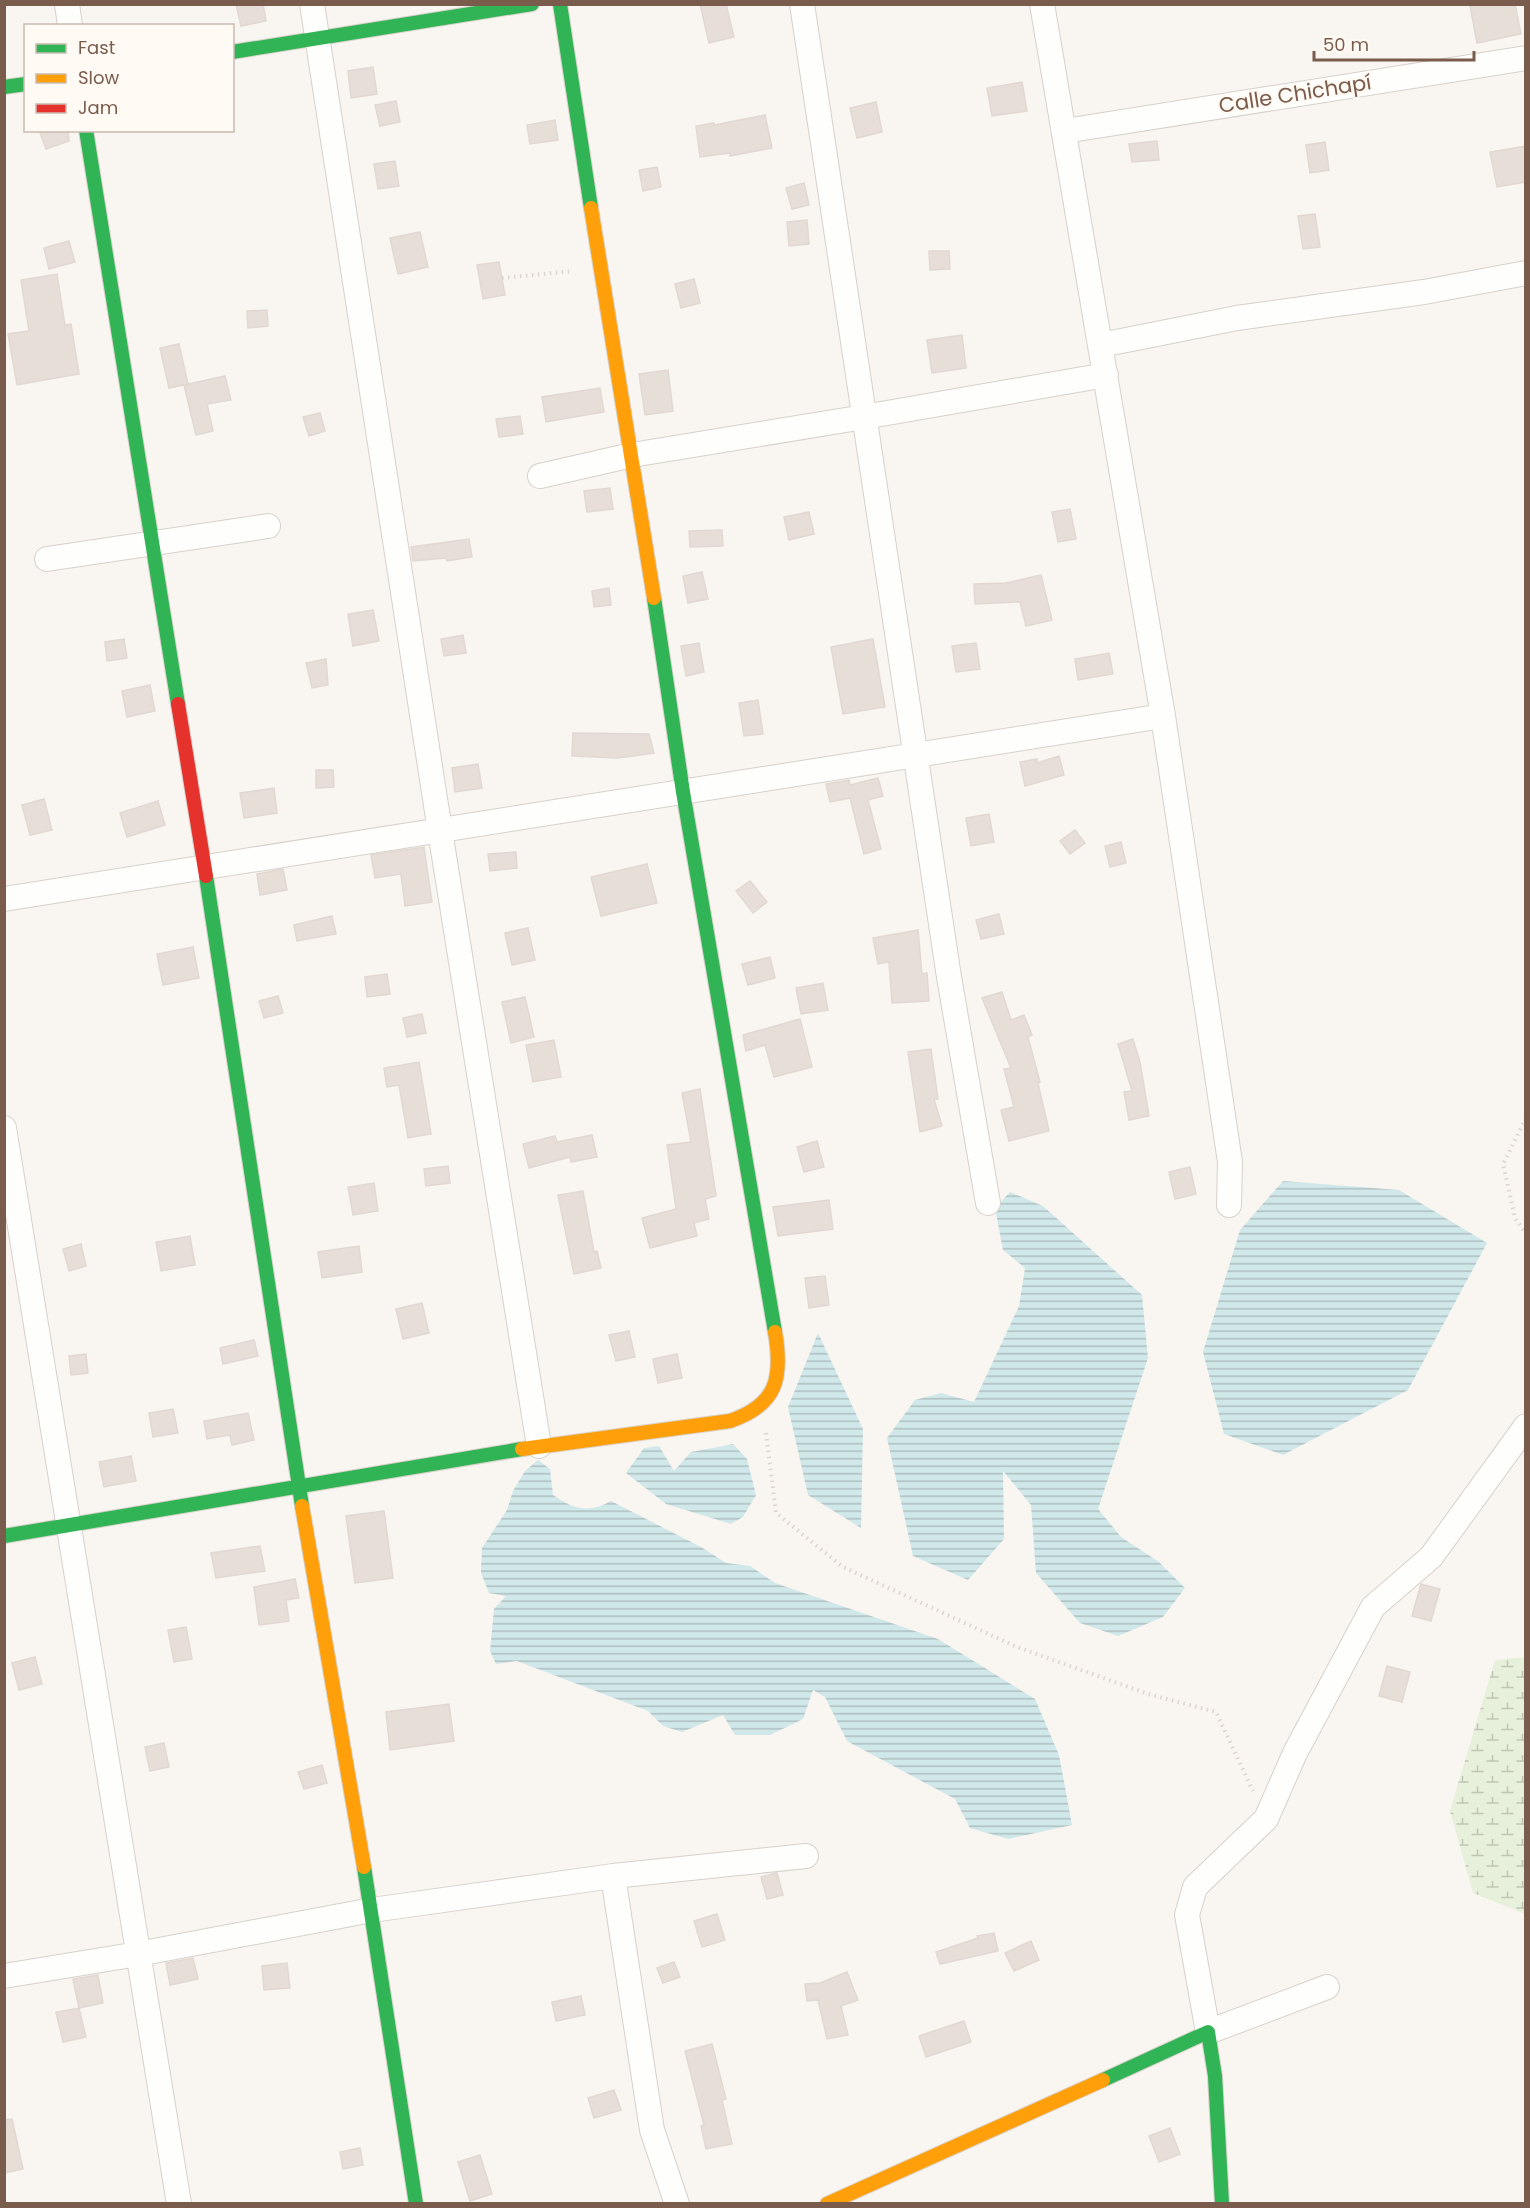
<svg xmlns="http://www.w3.org/2000/svg" width="1530" height="2208" font-family="Poppins,sans-serif">
	<style>
		.wetland { fill: url(#wetland-marsh) }
		.water { fill: url(#water-rules) }
		.building { fill: #e6ded7; stroke: #e2d8d2; stroke-width: 1.5 }
		.lines { fill: none; stroke-linecap: round; stroke-linejoin: round }
		.street-casing { stroke: #d7d1cb; stroke-width: 26 }
		.fast-casing { stroke: #d9d2cb; stroke-width: 16 }
		.slow-casing { stroke: #d9d2cb; stroke-width: 16 }
		.jam-casing { stroke: #d9d2cb; stroke-width: 16 }
		.path { stroke: #dcd5d0; stroke-width: 4; stroke-dasharray: 1.5 4.5; stroke-linecap: butt }
		.street { stroke: #fefefd; stroke-width: 24 }
		.fast { stroke: #30b455; stroke-width: 14 }
		.slow { stroke: #ff9f0a; stroke-width: 14 }
		.jam { stroke: #e5322d; stroke-width: 14 }
		.labels { text-anchor: middle; stroke-width: 4.5; stroke-linejoin: round; paint-order: stroke }
		.street-label { font-size: 21px; fill: #7a5c4d; stroke: #fffaf3 }
	</style>
	<defs>
		<pattern id="wetland-marsh" width="20" height="14" patternUnits="userSpaceOnUse" patternTransform="scale(1.5)"><rect width="20" height="14" fill="#e7f0db"/><path d="M1 5h8M5 5V1M11 12h8M15 12V8" fill="none" stroke="#c0c6b4"/></pattern>
		<pattern id="water-rules" width="6" height="5" patternUnits="userSpaceOnUse" patternTransform="scale(1.5)"><rect width="6" height="5" fill="#d0e8ea"/><path d="M0 2.5h6" fill="none" stroke="#aebfc0"/></pattern>
	</defs>
	<rect width="100%" height="100%" fill="#f9f5f0"/>
	<path class="wetland" d="M1525,1657H1526L1525,1914L1473,1893L1450,1811L1495,1660Z"/>
	<path class="water" d="M1283,1181L1399,1190L1487,1243L1408,1390L1283,1455L1224,1434L1203,1352L1240,1230Z
		M1010,1192L1043,1206L1142,1295L1148,1358L1098,1509L1121,1537L1159,1562L1185,1588L1163,1617L1118,1636L1080,1623L1036,1573L1031,1505L1003,1471L1004,1539L968,1580L913,1556L887,1438L915,1400L941,1393L974,1402L1019,1306L1025,1268L1003,1250L995,1208Z
		M818,1333L863,1429L861,1528L808,1495L788,1407Z
		M733,1444L747,1459L756,1495L743,1517L731,1524L666,1504L626,1473L644,1448L659,1446L674,1471L691,1452Z
		M538,1460L550,1469L553,1495C574,1509 587,1514 611,1501L701,1547L726,1563L750,1566L775,1583L938,1639L1035,1699L1059,1755L1072,1825L1008,1839L970,1828L955,1799L847,1741L825,1697L813,1690L803,1719L770,1735H735L723,1715L682,1732L663,1726L648,1711L517,1661L496,1664L490,1651L494,1609L506,1596L489,1593L481,1573L482,1548L507,1510L513,1491L525,1471Z"/>
	<path class="building" d="M236,4H263L266,21L241,26Z
		M700,4H726L734,37L709,43Z
		M1480,4H1515L1521,34L1477,43L1470,6Z
		M373,67L377,94L351,98L348,71Z
		M1022,82L1027,111L992,116L987,88Z
		M396,101L400,122L380,126L375,105Z
		M876,102L882,132L857,138L850,108Z
		M765,115L772,148L730,156V153L700,157L696,126L714,123V125Z
		M555,120L558,140L530,144L527,125Z
		M39,130H68L69,141L46,149Z
		M1157,141L1159,160L1132,162L1129,144Z
		M1325,142L1329,170L1310,173L1306,145Z
		M1526,146V182L1497,187L1490,152Z
		M395,161L399,186L378,189L374,164Z
		M657,167L661,187L643,191L639,170Z
		M804,183L809,205L792,209L786,188Z
		M1315,214L1320,247L1303,249L1298,216Z
		M807,220L809,244L789,246L787,222Z
		M420,232L428,267L398,274L390,238Z
		M69,241L75,262L49,269L44,248Z
		M929,251H949L950,269L930,270Z
		M499,262L505,295L483,299L477,265Z
		M57,274L65,325L71,324L79,374L17,385L8,334L29,331L21,280Z
		M694,279L700,303L681,308L675,284Z
		M267,310L268,326L248,328L247,311Z
		M962,335L966,368L932,373L927,340Z
		M179,344L188,384L169,388L160,348Z
		M668,370L673,411L645,415L639,374Z
		M225,376L231,400L207,404L213,431L196,435L184,385Z
		M600,388L604,412L546,422L542,397Z
		M320,413L325,431L309,436L303,417Z
		M520,416L523,434L499,437L496,419Z
		M610,488L613,509L587,512L584,491Z
		M1070,509L1076,539L1058,542L1052,512Z
		M809,512L814,534L789,540L784,517Z
		M722,530L723,546L690,547L689,531Z
		M469,539L472,557L447,561L446,558L413,561L411,547Z
		M702,572L708,599L688,603L683,576Z
		M1041,575L1052,620L1026,626L1020,602L975,604L974,584L1006,583Z
		M609,588L611,605L594,607L592,591Z
		M373,610L379,641L353,646L348,614Z
		M463,635L466,653L444,656L441,639Z
		M124,639L127,658L107,661L105,642Z
		M873,639L885,707L843,714L831,647Z
		M699,643L704,672L686,676L681,646Z
		M976,643L980,669L956,672L952,646Z
		M1109,653L1113,674L1078,680L1075,659Z
		M326,659L328,685L312,688L306,663Z
		M150,685L155,711L127,717L122,691Z
		M758,700L763,734L744,736L739,703Z
		M573,733L649,734L654,753L618,758L572,756Z
		M1059,756L1064,775L1025,786L1020,762L1037,759V763Z
		M478,764L482,788L455,792L452,768Z
		M316,770H333L334,787L316,788Z
		M878,778L883,796L868,800L881,849L864,854L850,798L830,802L826,784L849,780L850,785Z
		M274,788L277,813L244,818L240,793Z
		M44,799L52,830L30,835L22,805Z
		M158,801L165,825L127,837L120,813Z
		M989,814L994,842L971,846L966,818Z
		M1075,830L1085,843L1070,854L1060,841Z
		M1121,842L1126,863L1110,867L1105,846Z
		M424,847L432,902L405,906L401,874L375,878L371,855Z
		M516,852L517,868L490,871L488,854Z
		M647,864L657,903L601,916L591,877Z
		M283,869L287,890L260,895L257,874Z
		M750,881L767,902L753,913L736,891Z
		M999,914L1004,934L981,939L976,920Z
		M332,916L336,934L297,941L294,925Z
		M528,928L535,960L512,965L505,933Z
		M918,930L922,974L927,973L929,1001L892,1003L889,962L878,964L873,938Z
		M193,947L199,978L163,985L157,954Z
		M770,957L775,978L748,985L742,964Z
		M387,974L390,994L367,997L365,977Z
		M823,983L828,1010L801,1014L796,988Z
		M1002,992L1011,1020L1024,1015L1032,1035L1028,1037L1040,1082L1038,1083L1049,1131L1009,1141L1001,1110L1014,1107L1004,1069L1011,1068L982,998Z
		M278,996L283,1013L264,1018L259,1001Z
		M525,997L534,1037L511,1043L502,1002Z
		M422,1014L426,1033L407,1037L403,1018Z
		M800,1019L812,1067L774,1077L765,1045L746,1051L743,1035Z
		M1133,1039L1140,1062L1149,1116L1129,1120L1124,1092L1132,1091L1118,1044Z
		M554,1040L561,1077L533,1082L526,1045Z
		M931,1049L938,1099H934L942,1126L920,1132L908,1052Z
		M419,1062L431,1134L408,1138L399,1085L387,1087L384,1068Z
		M700,1089L716,1196L705,1199L709,1219L694,1223L697,1236L650,1248L642,1218L676,1209L667,1145L691,1142L682,1093Z
		M592,1135L597,1157L571,1162L570,1157L529,1168L523,1144L555,1136L557,1142Z
		M817,1141L824,1167L804,1172L797,1147Z
		M448,1166L450,1183L426,1186L424,1169Z
		M1190,1167L1196,1194L1175,1199L1169,1172Z
		M374,1183L378,1211L353,1215L348,1187Z
		M583,1191L594,1252L597,1251L601,1268L574,1274L558,1195Z
		M829,1200L833,1229L778,1236L773,1207Z
		M190,1236L195,1265L161,1271L156,1242Z
		M81,1244L86,1266L69,1271L63,1249Z
		M359,1246L362,1272L322,1278L318,1252Z
		M825,1276L829,1305L809,1308L805,1278Z
		M422,1303L429,1333L403,1339L396,1309Z
		M629,1331L635,1357L616,1361L609,1335Z
		M254,1340L258,1356L223,1364L220,1348Z
		M86,1354L88,1373L71,1375L69,1356Z
		M677,1354L682,1378L658,1383L653,1359Z
		M173,1409L178,1433L153,1437L149,1413Z
		M248,1413L254,1440L232,1445L230,1435L207,1439L204,1421Z
		M131,1456L136,1481L104,1487L99,1462Z
		M384,1511L393,1578L355,1583L346,1516Z
		M260,1546L265,1571L216,1578L211,1553Z
		M295,1579L299,1598L286,1600L289,1621L259,1625L254,1587Z
		M1421,1584L1440,1589L1431,1621L1412,1616Z
		M186,1627L192,1659L174,1662L168,1630Z
		M35,1657L42,1684L19,1690L12,1663Z
		M1387,1666L1410,1672L1402,1702L1379,1696Z
		M449,1704L454,1741L390,1750L386,1712Z
		M164,1743L169,1767L150,1771L145,1747Z
		M322,1765L327,1783L304,1789L298,1772Z
		M777,1873L783,1895L767,1899L761,1877Z
		M717,1914L725,1940L702,1947L694,1921Z
		M994,1933L998,1951L940,1964L936,1952L978,1938L977,1936Z
		M1031,1941L1039,1960L1014,1971L1005,1953Z
		M193,1958L198,1979L170,1985L166,1963Z
		M674,1962L680,1977L663,1983L657,1968Z
		M287,1963L290,1988L264,1990L262,1966Z
		M847,1972L858,2000L841,2006L848,2035L827,2039L818,2000L807,2001L805,1984L820,1983Z
		M98,1975L103,2003L79,2008L73,1979Z
		M581,1996L585,2015L556,2021L552,2002Z
		M79,2008L86,2037L63,2042L56,2012Z
		M964,2021L971,2042L926,2057L919,2036Z
		M712,2044L726,2099L722,2100L732,2144L706,2149L701,2126L704,2125L685,2051Z
		M614,2090L621,2110L594,2118L588,2098Z
		M12,2119L23,2169L4,2173V2120Z
		M1170,2128L1180,2154L1159,2162L1149,2136Z
		M360,2148L363,2165L343,2169L340,2152Z
		M480,2155L492,2194L470,2201L458,2162Z"/>
	<g class="lines">
		<g class="street-casing">
			<path id="street" d="M67,4L70,26
				M312,4L440,831L539,1446
				M802,4L949,977L988,1203
				M1042,4L1163,716L1230,1162L1229,1205
				M1065,131L1526,58
				M1101,345L1237,318L1424,292L1526,273
				M540,476L632,455L864,417L1106,375
				M47,559L268,526
				M4,899L1163,716
				M4,1128L179,2204
				M613,1876L806,1856
				M4,1976L138,1954L372,1910L613,1876L652,2130L677,2204
				M1327,1987L1208,2032L1187,1915L1195,1887L1266,1819L1295,1753L1373,1607L1431,1557L1526,1426"/>
		</g>
		<g class="fast-casing">
			<path id="fast" d="M560,4L591,208
				M232,52L532,4
				M4,87L26,84
				M86,130L178,704
				M654,598L683,792L775,1332
				M206,876L302,1506
				M4,1536L522,1449
				M364,1867L416,2204
				M1103,2080L1208,2032L1215,2076L1222,2204"/>
		</g>
		<g class="slow-casing">
			<path id="slow" d="M591,208L654,598
				M522,1449L730,1421C777,1405 783,1378 775,1332
				M302,1506L364,1867
				M827,2204L1103,2080"/>
		</g>
		<g class="jam-casing">
			<path id="jam" d="M178,704L206,876"/>
		</g>
		<path class="path" d="M502,278L573,271
			M1526,1118L1503,1164L1515,1218L1526,1234
			M766,1433L776,1513L843,1567L1017,1647L1148,1694L1216,1712L1253,1791"/>
		<use href="#street" class="street"/>
		<use href="#fast" class="fast"/>
		<use href="#slow" class="slow"/>
		<use href="#jam" class="jam"/>
	</g>
	<g class="labels">
		<g class="street-label">
			<text transform="translate(1295 94) rotate(-9)" y="7">Calle Chichapí</text>
		</g>
	</g>
	<rect width="1530" height="2208" fill="none" stroke="#7a5c4d" stroke-width="12"/>
	<rect x="24" y="24" width="210" height="108" fill="#fffaf3" stroke="#cabbb1" stroke-width="1.5"/>
	<rect x="36" y="44" width="30" height="9" fill="#30b455" stroke="#cabbb1" stroke-width="1.5"/>
	<text x="78" y="54" font-size="18" fill="#7a5c4d">Fast</text>
	<rect x="36" y="74" width="30" height="9" fill="#ff9f0a" stroke="#cabbb1" stroke-width="1.5"/>
	<text x="78" y="84" font-size="18" fill="#7a5c4d">Slow</text>
	<rect x="36" y="104" width="30" height="9" fill="#e5322d" stroke="#cabbb1" stroke-width="1.5"/>
	<text x="78" y="114" font-size="18" fill="#7a5c4d">Jam</text>
	<path d="M1314 51v9h160v-9" fill="none" stroke="#7a5c4d" stroke-width="3"/>
	<text x="1323" y="51" font-size="18" fill="#7a5c4d" stroke="#fffaf3" stroke-width="4.5" paint-order="stroke">50 m</text>
</svg>
